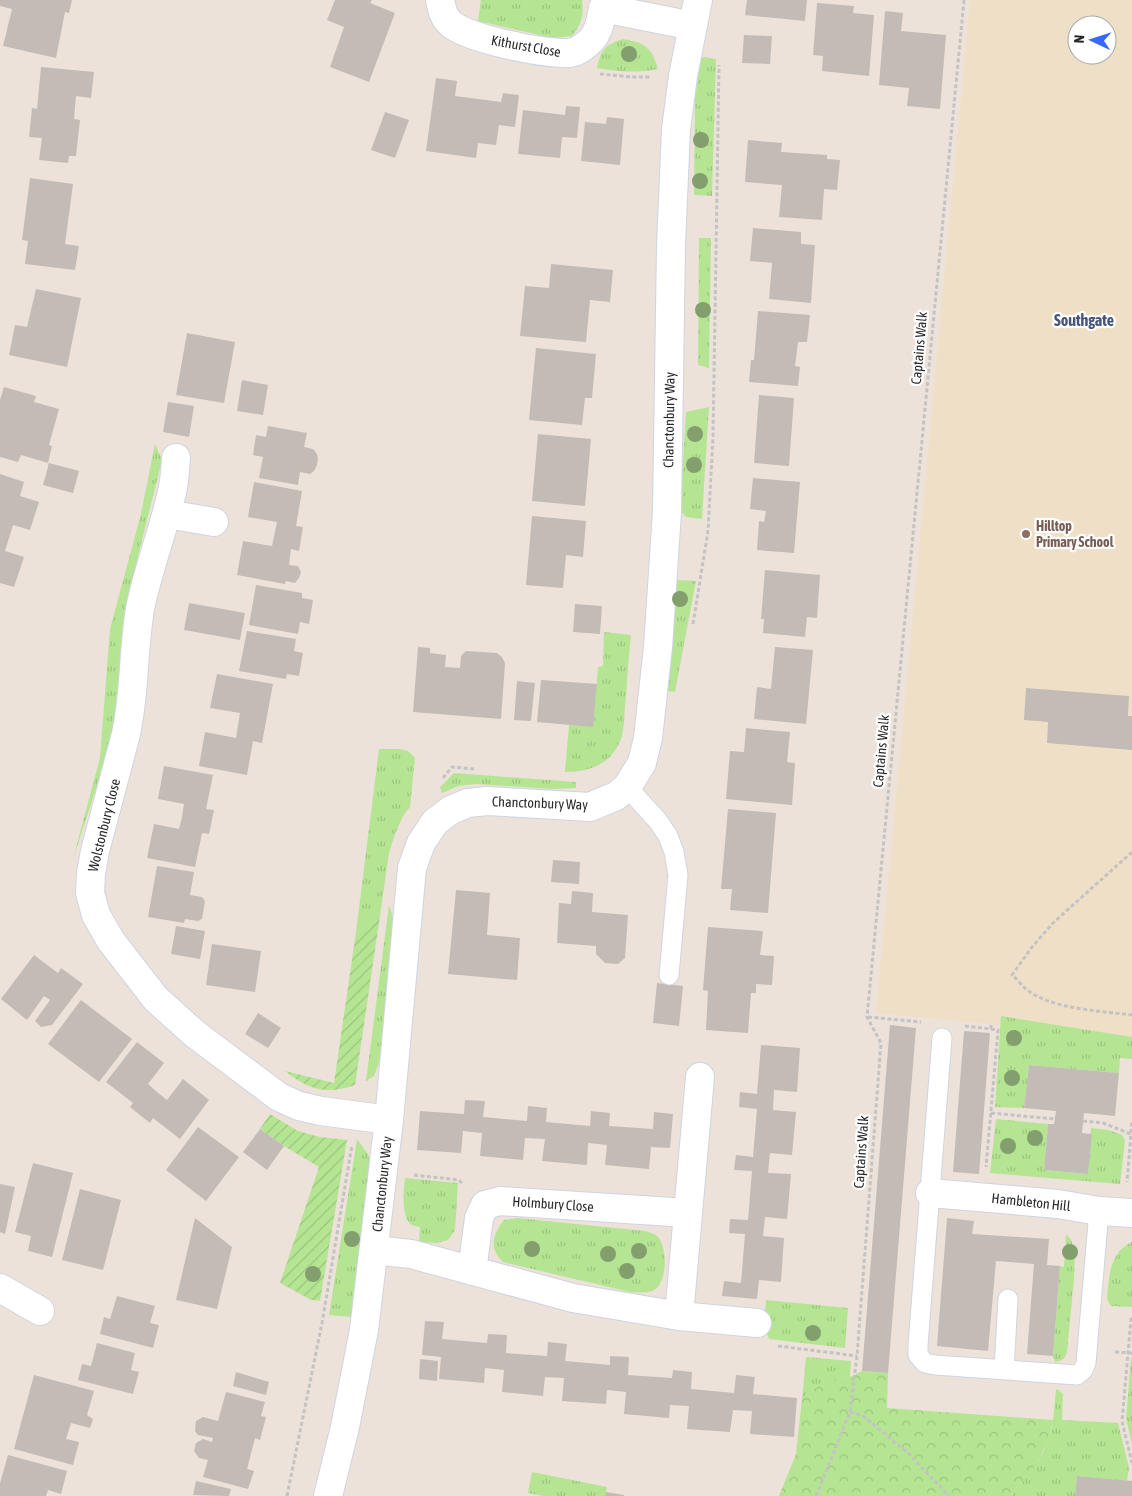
<svg xmlns="http://www.w3.org/2000/svg" width="1132" height="1496" font-family="'Asap Condensed',sans-serif">
	<style>
		.education { fill: #efdfc7; fill-rule: evenodd }
		.grass { fill: url(#grass-tufts) }
		.forest { fill: url(#forest-crowns) }
		.garden { fill: url(#garden-furrows) }
		.building { fill: #c3bcb6 }
		.lines { fill: none; stroke-linecap: round; stroke-linejoin: round }
		.service-casing { stroke: #ced4e2; stroke-width: 21 }
		.minor-casing { stroke: #ced4e2; stroke-width: 30 }
		.path { stroke: #c3c3c3; stroke-width: 3; stroke-dasharray: 4 2.5; stroke-linecap: butt }
		.service { stroke: #fff; stroke-width: 19 }
		.minor { stroke: #fff; stroke-width: 28 }
		.tree { fill: #839f6e }
		.education-dot { fill: #8d6e63; stroke: #fff; stroke-width: 2 }
		.labels { text-anchor: middle; stroke-width: 4.5; stroke-linejoin: round; paint-order: stroke }
		.street-label { font-size: 14px; fill: #282828; stroke: #fff }
		.education-label { font-size: 14px; font-weight: bold; fill: #785e54; stroke: #fff; text-anchor: start }
		.quarter-label { font-size: 16px; font-weight: bold; fill: #47547b; stroke: #fff }
	</style>
	<defs>
		<pattern id="grass-tufts" width="24" height="20" patternUnits="userSpaceOnUse" patternTransform="scale(1.25)"><rect width="24" height="20" fill="#b5e593"/><path d="M3 7l-1-3M5 7V3M7 7l1-3M15 17l-1-3M17 17v-4M19 17l1-3" fill="none" stroke="#9cc47f"/></pattern>
		<pattern id="forest-crowns" width="20" height="18" patternUnits="userSpaceOnUse" patternTransform="scale(1.25)"><rect width="20" height="18" fill="#b5e593"/><path d="M2 6a3 3 0 1 1 6 0M12 15a3 3 0 1 1 6 0" fill="none" stroke="#9cc47f"/></pattern>
		<pattern id="garden-furrows" width="10" height="10" patternUnits="userSpaceOnUse" patternTransform="scale(1.25)"><rect width="10" height="10" fill="#b5e593"/><path d="M-1 1l2-2M0 10L10 0M9 11l2-2" fill="none" stroke="#9cc47f"/></pattern>
	</defs>
	<rect width="100%" height="100%" fill="#ece2d9"/>
	<path class="education" d="M970,0H1132V1037L1001,1016L1000,1025L876,1013ZM1077,25H1107V55H1077Z"/>
	<path class="grass" d="M481,0H582C584,16 582,23 572,36L553,38L478,21Z
		M623,39C645,43 652,47 658,69C637,73 618,72 597,68C601,49 605,45 623,39Z
		M705,57L716,59L712,196L694,195L695,99L701,58Z
		M699,238H711L709,368L698,365Z
		M709,407L702,519L686,517L680,510L686,412Z
		M155,444L162,460L128,596L121,645L118,707L115,731L73,859L100,758L110,629L141,514Z
		M676,580L696,581L675,692L668,691Z
		M604,632L631,635C629,656 627,677 626,697C624,709 625,724 622,736C613,763 592,772 565,772L569,725L593,726L598,667L603,666Z
		M379,749H400L408,751L415,758L410,807L403,816L395,834L389,853L380,916L370,928L356,932Z
		M454,773L576,782V788L552,789L476,784L458,786L442,793L440,787Z
		M389,905L393,917L380,1060L374,1076L366,1081Z
		M1001,1016L1132,1037V1059L1120,1058L1119,1073L1029,1065L1024,1108L995,1107Z
		M996,1119L1048,1124L1044,1170L1088,1174L1091,1128L1109,1130L1122,1135L1125,1140L1120,1184L990,1173Z
		M357,1139L368,1154L371,1164L351,1317L329,1315Z
		M405,1178L458,1183L455,1230L448,1240L437,1243L419,1242L420,1227C418,1227 415,1226 412,1225C400,1217 404,1190 405,1178Z
		M517,1218L645,1231C648,1232 653,1233 656,1235C668,1244 668,1283 654,1290C646,1294 638,1292 630,1292L503,1262C488,1248 493,1234 504,1220Z
		M1066,1234L1071,1240L1075,1251L1074,1279L1067,1352C1065,1359 1062,1361 1055,1362L1053,1356L1060,1266L1064,1267Z
		M1132,1242V1307L1111,1306L1107,1299C1109,1278 1109,1252 1132,1242Z
		M766,1300L848,1308L845,1348L769,1339L764,1327Z
		M806,1357L851,1361L850,1377C826,1380 821,1385 802,1399Z
		M1131,1358H1132V1444L1126,1419Z
		M1057,1389L1063,1394L1062,1420L1118,1423L1129,1468L1127,1481L1077,1476L1075,1496H1011C1026,1479 1040,1462 1048,1441C1054,1425 1054,1407 1056,1390Z
		M532,1472L607,1487L605,1496H544L528,1493Z"/>
	<path class="forest" d="M862,1371L888,1373L887,1408L1053,1420L1049,1440L1032,1472L1011,1496H779L796,1454L802,1399L821,1384L835,1379L850,1377Z"/>
	<path class="garden" d="M380,916L355,1085C325,1095 309,1090 285,1071L334,1083L356,932L369,928Z
		M270,1114L298,1131L320,1137L347,1140L320,1301L311,1300L280,1283L319,1167L284,1146L260,1129Z"/>
	<path class="building" d="M0,0H72L69,13L65,12L56,58L3,46L12,9L0,6Z
		M335,0H372L370,3L395,13L369,82L330,67L344,27L327,20Z
		M747,0H807L805,21L745,15Z
		M817,3L854,6L853,13L874,15L869,76L822,71L823,56L813,55Z
		M885,11L903,13L901,31L946,35L940,109L907,106L909,88L879,85Z
		M744,35L772,36L770,64L742,63Z
		M41,67L94,72L91,98L76,96L74,119L80,120L76,156H69L68,163L39,160L42,138L29,137L32,108L37,109Z
		M436,78L457,81L455,96L501,102L503,93L519,95L515,127L499,125L496,145L478,143L476,158L426,151Z
		M566,106L580,107L577,138L562,137L560,158L518,154L523,110L565,115Z
		M385,112L409,120L395,158L371,150Z
		M607,117L624,119L620,165L581,161L585,122L606,124Z
		M748,140L782,143L781,152L827,155V159L840,160L837,190L824,189L822,220L779,217L782,185L745,182Z
		M30,178L73,184L65,244L79,246L75,270L25,264L28,241L22,240Z
		M753,228L801,232V244L815,245L811,303L769,299L772,263L750,261Z
		M551,264L613,270L610,302L590,300L586,342L520,336L525,286L549,288Z
		M36,289L81,298L67,367L9,355L15,325L27,327Z
		M758,311L810,315L807,342H798L795,366L800,367L798,386L749,382L751,360H754Z
		M187,333L235,342L224,403L176,395Z
		M536,348L596,354L592,398H585L582,425L529,420Z
		M242,380L268,385L263,415L237,411Z
		M4,387L36,396L34,402L59,409L49,445L52,446L48,463L21,455L18,462L0,457V400Z
		M759,395L794,398L789,466L754,463Z
		M168,402L194,406L189,437L163,432Z
		M268,426L307,433L304,447L313,449L317,454L318,459L317,465L314,471L310,474L300,472L298,485L259,478L263,457L253,455L256,435L266,437Z
		M538,434L591,439L585,506L532,501Z
		M49,463L79,471L73,493L43,485Z
		M0,474L24,482L20,496L39,502L30,530L13,525L5,551L24,557L14,587L0,583Z
		M753,478L800,482L794,553L757,550L759,521L764,522L766,511L750,509Z
		M254,482L302,491L296,526L303,527L299,551L291,549L289,565L298,566L301,572L299,578L295,583L286,581L285,584L237,575L243,541L272,546L277,522L248,517Z
		M532,516L586,521L583,557L566,555L563,588L526,585Z
		M765,570L820,575L817,618L807,617L805,637L763,633L764,619H761Z
		M256,585L302,593V598L313,600L309,624L300,622L298,634L249,625Z
		M189,603L245,613L240,640L184,630Z
		M575,604L602,606L600,634L573,632Z
		M247,631L296,639L294,651L303,653L299,676L287,674L286,679L239,671Z
		M418,647L430,648V653L446,655L445,667L460,668L461,656L466,651L497,653L502,657L505,663L501,719L413,712Z
		M775,647L813,650L806,724L754,719L757,687L771,689Z
		M217,674L273,684L262,743L253,741L247,775L199,766L205,732L236,738L240,713L210,708Z
		M541,680L597,684L593,727L537,722Z
		M517,681L535,683L531,721L514,720Z
		M1026,688L1129,696L1128,716H1132V750L1047,743L1048,722L1024,720Z
		M746,728L790,732L787,762L795,763L792,805L726,799L730,751L744,752Z
		M164,766L213,775L206,809L214,810L209,834L202,833L195,867L147,858L154,824L179,829L182,817L184,804L158,799Z
		M728,809L776,813L768,913L730,910L732,889H721Z
		M553,860L580,862L579,884L551,882Z
		M157,866L194,872L190,895L202,897L205,901L202,919L198,921L185,919L184,923L148,917Z
		M456,890L490,893L487,935L520,938L517,980L448,974Z
		M572,891L593,893L592,912L628,915L625,958L618,964L605,963L596,954V946L557,943L559,903L571,904Z
		M176,926L205,931L200,959L171,954Z
		M708,927L763,931L760,955L774,956L772,985L756,984V993H751L748,1033L706,1030L708,991L703,990Z
		M212,944L261,951L255,992L206,985Z
		M34,955L58,973L61,968L83,984L52,1025L41,1027L35,1021L50,1000L44,996L27,1020L1,999Z
		M657,983L683,986L679,1026L653,1023Z
		M81,1000L132,1039L99,1082L48,1044Z
		M258,1013L281,1028L268,1048L245,1034Z
		M890,1025L916,1028L888,1373L862,1371Z
		M964,1031L990,1033L979,1174L953,1172Z
		M137,1042L164,1063L148,1084L157,1092L167,1100L183,1079L209,1100L180,1139L153,1118L150,1123L130,1107L133,1103L106,1082Z
		M761,1045L800,1048L797,1092L774,1090L773,1110L796,1112L792,1155L770,1153L768,1173L791,1174L787,1219L765,1217L763,1236L784,1238L781,1282L759,1280L757,1299L722,1296L724,1281L741,1283L745,1234L729,1233L730,1219L748,1220L752,1171L734,1170L736,1155L753,1157L757,1109L739,1107L740,1092L757,1094Z
		M1029,1065L1119,1073L1115,1116L1084,1113L1082,1133L1092,1134L1088,1174L1044,1170L1048,1124H1054L1056,1111L1024,1108Z
		M465,1100L485,1101L483,1117L527,1121L528,1106L547,1108L546,1122L590,1126L591,1111L610,1113L609,1126L653,1129L654,1112L673,1114L670,1148L651,1147L649,1169L605,1165L607,1145L588,1143L587,1165L542,1161L545,1139L525,1138L523,1160L480,1156L482,1133L463,1131L461,1153L417,1150L420,1111L464,1114Z
		M198,1127L239,1157L206,1201L166,1170Z
		M260,1129L284,1146L267,1170L243,1152Z
		M33,1163L73,1173L52,1257L28,1251L31,1236L15,1232Z
		M0,1184L15,1187L5,1234L0,1232Z
		M80,1189L121,1200L103,1270L62,1260Z
		M195,1218L232,1247L217,1309L176,1300Z
		M947,1218L974,1221L972,1234L1049,1239L1047,1265L1060,1266L1053,1356L1027,1354L1034,1264L1009,1262L996,1261L988,1351L937,1346Z
		M117,1296L155,1306L150,1323L159,1325L153,1348L100,1334L104,1317L110,1319Z
		M425,1321L444,1322L442,1339L487,1343L488,1334L507,1335L506,1353L547,1356L548,1342L567,1344L565,1361L610,1365V1356L629,1357L628,1375L672,1378L673,1370L692,1372L691,1389L734,1393L736,1375L755,1377L753,1394L797,1398L794,1437L750,1434L752,1411L733,1410L730,1432L687,1429L689,1406L670,1405L669,1418L624,1414L626,1392L607,1390L606,1404L562,1401L564,1378L545,1377L543,1396L502,1392L504,1370L485,1368L484,1383L439,1379L441,1357L422,1355Z
		M97,1343L135,1353L131,1370L139,1372L133,1394L78,1380L82,1364L91,1366Z
		M420,1359L438,1361L437,1381L419,1379Z
		M236,1372L269,1382L266,1395L233,1386Z
		M34,1375L94,1391L87,1415L93,1419L90,1428L71,1423L66,1439L79,1442L73,1465L14,1449Z
		M226,1392L265,1402L261,1416L266,1417L260,1440L255,1438L247,1469L254,1471L248,1489L203,1477L208,1460L199,1458L194,1451L196,1443L203,1439L212,1442L213,1438L198,1435L195,1431L196,1421L203,1417L218,1421Z
		M8,1455L67,1471L61,1494L48,1490L46,1496H0V1483Z
		M1077,1476L1132,1481V1496H1075Z
		M196,1481L231,1489L229,1496L193,1495Z
		M606,1492L624,1495V1496H605Z"/>
	<g class="lines">
		<g class="service-casing">
			<path id="service" d="M627,787L658,821L668,836L674,852L678,875L669,975
				M942,1038L918,1345V1355L925,1363L935,1365L1077,1375L1083,1370L1086,1363L1099,1211
				M1004,1370L1008,1299"/>
		</g>
		<g class="minor-casing">
			<path id="minor" d="M440,0C442,9 443,17 451,24C470,39 536,52 561,53C569,54 577,52 583,47C598,38 600,24 603,8L693,26
				M176,458C175,469 175,481 172,492C163,532 148,569 140,609C133,651 135,693 126,734L95,851L91,873L90,893L96,915L111,941L156,999L195,1034L279,1097L299,1106L321,1111L389,1120
				M167,514L214,522
				M930,1193L1058,1204L1099,1211L1132,1213
				M374,1250L411,1254L573,1298L679,1316L700,1077
				M472,1271L479,1218L485,1205L500,1201L688,1213
				M0,1288L40,1311
				M679,1316L757,1323
				M328,1496L345,1427L364,1330L389,1120L412,868L421,843L435,822L451,810L468,803L487,801L590,807L616,796L627,787L642,763L648,738L658,647L667,512L671,245L676,129L683,76L698,0"/>
		</g>
		<path class="path" d="M600,74L632,77H651
			M693,624L708,531L713,437L719,65
			M443,778L452,767L474,769
			M1132,852L1053,923L1032,947L1012,975C1017,979 1021,985 1026,989C1050,1009 1101,1011 1132,1015
			M868,1017L921,1022
			M965,1026L998,1030L986,1167
			M991,1029V1023
			M991,1113L1055,1119
			M1083,1121L1103,1123L1131,1134L1127,1182
			M1131,1133L1132,1121
			M414,1175L459,1180L463,1184
			M1132,1319H1131L1122,1421L1132,1463
			M778,1346L857,1356
			M1115,1352L1132,1353
			M850,1412L863,1416L908,1453L949,1496
			M287,1496L322,1323L352,1145
			M816,1496L850,1412L857,1356L881,1043L867,1017L964,0"/>
		<use href="#service" class="service"/>
		<use href="#minor" class="minor"/>
	</g>
	<g class="tree">
		<circle cx="629" cy="54" r="8"/>
		<circle cx="701" cy="140" r="8"/>
		<circle cx="700" cy="181" r="8"/>
		<circle cx="703" cy="310" r="8"/>
		<circle cx="695" cy="434" r="8"/>
		<circle cx="694" cy="465" r="8"/>
		<circle cx="680" cy="599" r="8"/>
		<circle cx="1014" cy="1038" r="8"/>
		<circle cx="1012" cy="1078" r="8"/>
		<circle cx="1035" cy="1138" r="8"/>
		<circle cx="1008" cy="1146" r="8"/>
		<circle cx="352" cy="1239" r="8"/>
		<circle cx="532" cy="1249" r="8"/>
		<circle cx="639" cy="1251" r="8"/>
		<circle cx="1070" cy="1252" r="8"/>
		<circle cx="608" cy="1254" r="8"/>
		<circle cx="627" cy="1271" r="8"/>
		<circle cx="313" cy="1274" r="8"/>
		<circle cx="813" cy="1333" r="8"/>
	</g>
	<circle class="education-dot" cx="1026" cy="534" r="5"/>
	<g class="labels">
		<g class="street-label">
			<text transform="translate(526 46) rotate(10)" y="5">Kithurst Close</text>
			<text transform="translate(919 348) rotate(-85)" y="5">Captains Walk</text>
			<text transform="translate(669 420) rotate(-89)" y="5">Chanctonbury Way</text>
			<text transform="translate(881 751) rotate(-85)" y="5">Captains Walk</text>
			<text transform="translate(540 803) rotate(2)" y="5">Chanctonbury Way</text>
			<text transform="translate(104 825) rotate(-76)" y="5">Wolstonbury Close</text>
			<text transform="translate(861 1152) rotate(-86)" y="5">Captains Walk</text>
			<text transform="translate(382 1184) rotate(-84)" y="5">Chanctonbury Way</text>
			<text transform="translate(1031 1202) rotate(6)" y="5">Hambleton Hill</text>
			<text transform="translate(553 1204) rotate(4)" y="5">Holmbury Close</text>
		</g>
		<g class="education-label">
			<text x="1036" y="531">Hilltop<tspan x="1036" dy="16">Primary School</tspan></text>
		</g>
		<g class="quarter-label">
			<text x="1084" y="326">Southgate</text>
		</g>
	</g>
	<g transform="translate(1092 40) rotate(274)"><circle r="24" fill="#ffffff" stroke="#a9a9a9"/>
	<path d="M0-4L9 19L0 12L-9 19Z" fill="#3369ff"/>
	<text y="-8" font-size="14" font-weight="bold" text-anchor="middle" fill="#282828">N</text>
	</g>
</svg>
